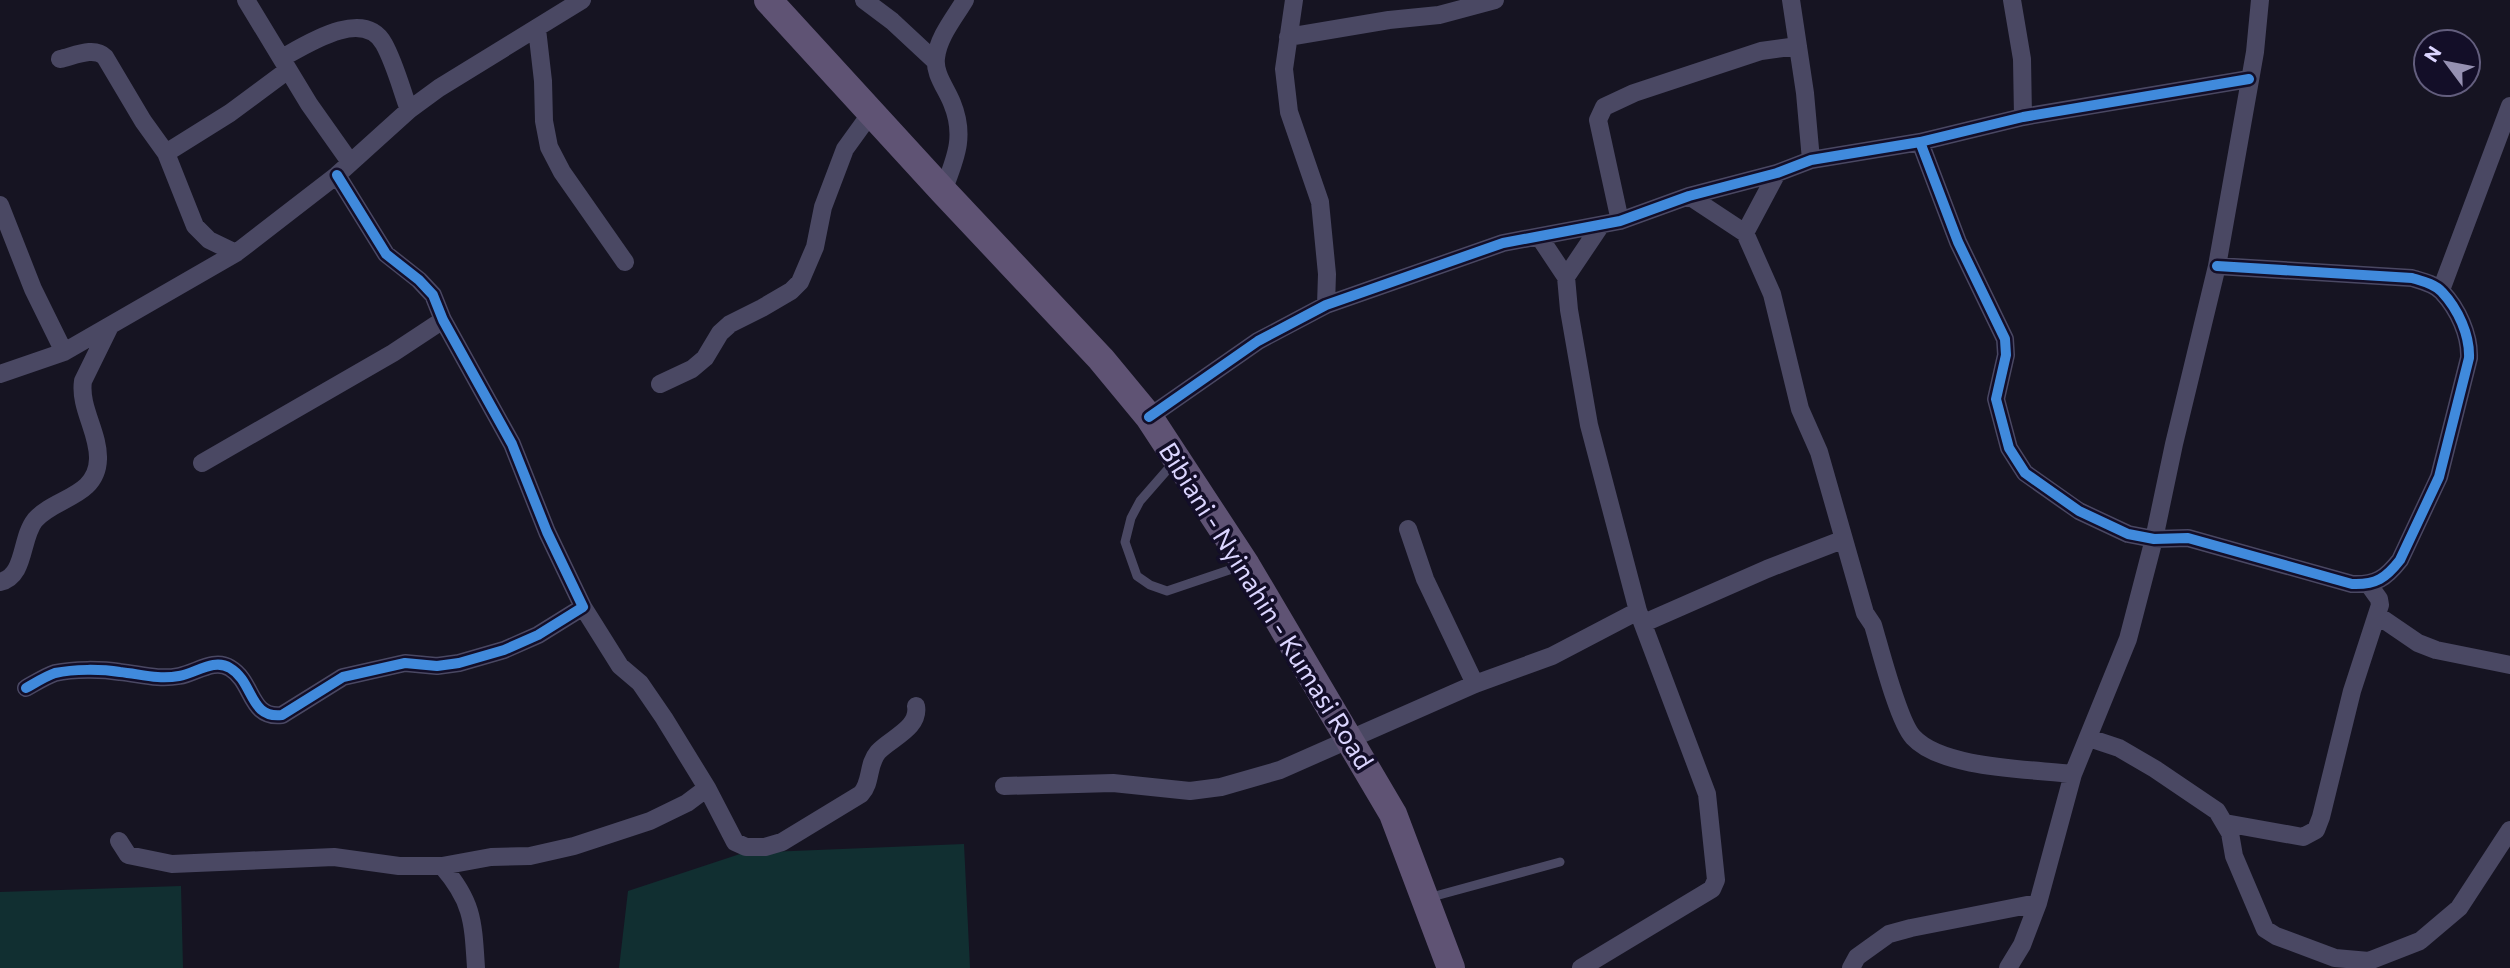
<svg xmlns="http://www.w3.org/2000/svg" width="2510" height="968" font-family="Commissioner,sans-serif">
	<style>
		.green { fill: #112f31 }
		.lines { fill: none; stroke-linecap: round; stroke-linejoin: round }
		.service { stroke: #4a4863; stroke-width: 9 }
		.minor { stroke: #4a4863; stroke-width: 18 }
		.primary { stroke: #5f5374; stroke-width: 28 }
		.cycleway-casing { stroke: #130e28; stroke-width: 15 }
		.cycleway { stroke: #408adc; stroke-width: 10 }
		.labels { text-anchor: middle; stroke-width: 7; stroke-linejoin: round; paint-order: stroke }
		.street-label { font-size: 26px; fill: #dbd5ff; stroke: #130e28 }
	</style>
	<rect width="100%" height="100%" fill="#161422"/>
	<path class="green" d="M964,844L970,968H619L628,891L743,853Z
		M181,886L183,968H0V892Z"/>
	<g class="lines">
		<path class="service" d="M1175,461L1140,501L1131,518L1125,542L1137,576L1150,585L1167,591L1241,566
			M1428,898L1560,862"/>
		<path class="minor" d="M246,0L309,104L350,162
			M864,0L892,21L935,61
			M1294,0L1284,69L1289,112L1320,202L1327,274L1326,305
			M1791,0L1805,93L1811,160
			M2012,0L2022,59L2023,117
			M537,29L543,81L544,121L549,147L562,172L625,262
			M1288,37L1389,20L1439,15L1495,0
			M282,58C307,44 364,7 384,44C395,64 401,88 409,110
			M60,59C74,56 94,46 105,57L143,121L166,153L195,226L209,240L236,253
			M1920,142L1958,242L2005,339L2006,355L1996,399L2009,448L2025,473L2079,511L2128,534L2154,539L2188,538L2352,584C2376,585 2386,578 2400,560L2439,477L2469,358C2470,335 2458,309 2442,292C2435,284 2422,281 2412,278L2217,266
			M166,153L230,113L288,70
			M943,191C955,159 966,137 952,103C946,88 934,74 936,58C938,37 955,17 965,0
			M1689,196L1745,233L1772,294L1800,409L1819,452L1865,613L1873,625C1880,648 1898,721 1913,737C1942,769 2031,769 2073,774
			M0,205L33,289L64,352
			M1620,221L1598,120L1604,107L1634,93L1761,51L1798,46
			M1745,233L1777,173
			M1540,238L1566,277L1569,310L1589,425L1638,611L1707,794L1716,880L1712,889L1581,968
			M1566,277L1601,225
			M2441,290L2510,106
			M0,374L64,352L236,253L337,175L409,110L439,88L582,0
			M660,384L692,369L705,358L720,333L730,324L762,308L791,291L800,282L815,247L823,207L845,149L871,113
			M1149,417L1258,341L1326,305L1503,243L1620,221L1689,196L1777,173L1811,160L1920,142L2023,117L2249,79
			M202,463L393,353L443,320
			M1408,529L1425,579L1475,684
			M0,582C26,576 20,539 35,520C55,497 97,497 98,459C99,433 79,407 83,381L110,326
			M583,607L620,666L640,683L664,718L707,788L735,842L746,847H765L782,842L861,794C872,782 867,765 878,752C891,738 920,728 916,706
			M2377,615L2418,643L2436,650L2510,665
			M1644,623L1767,569L1842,540
			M26,688C35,683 46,676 55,673C74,669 101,669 120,672C140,674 158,680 179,676C196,673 214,658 230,668C254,682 249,719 282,715L343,677L405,663L437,666L459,663L504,650L538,635L583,607L547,532L512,444L443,320L433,295L419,280L386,254L337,175
			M2089,738L2119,748L2155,769L2217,811L2230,833L2234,856L2265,929L2276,936L2335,958L2369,961L2420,941L2459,908L2510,830
			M1004,786L1113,783L1190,791L1221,787L1280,770L1475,684L1552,656L1638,611
			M2225,823L2303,837L2316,830L2321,817L2352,691L2380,605L2379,599L2369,585
			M119,841L128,855L172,864L334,857L399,866H442L491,857L530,856L574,846L650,821L687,803L707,788
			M442,866C473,902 473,921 476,968
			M1851,968L1857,957L1889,934L1911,928L2038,903
			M2008,968L2022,945L2038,903L2073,774L2128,639L2154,539L2174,444L2217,266L2255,52L2260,0"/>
		<path class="primary" d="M768,0L943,191L1101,359L1149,417L1246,565L1393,814L1451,968"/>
		<g class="cycleway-casing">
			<path id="cycleway" d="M1920,142L1958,242L2005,339L2006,355L1996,399L2009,448L2025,473L2079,511L2128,534L2154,539L2188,538L2352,584C2376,585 2386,578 2400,560L2439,477L2469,358C2470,335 2458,309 2442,292C2435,284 2422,281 2412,278L2217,266
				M1149,417L1258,341L1326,305L1503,243L1620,221L1689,196L1777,173L1811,160L1920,142L2023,117L2249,79
				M26,688C35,683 46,676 55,673C74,669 101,669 120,672C140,674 158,680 179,676C196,673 214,658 230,668C254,682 249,719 282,715L343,677L405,663L437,666L459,663L504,650L538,635L583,607L547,532L512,444L443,320L433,295L419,280L386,254L337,175"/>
		</g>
		<use href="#cycleway" class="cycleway"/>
	</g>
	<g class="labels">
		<g class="street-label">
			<text transform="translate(1266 606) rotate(58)" y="9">Bibiani - Nyinahin - Kumasi Road</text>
		</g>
	</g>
	<g transform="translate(2447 63) rotate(302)"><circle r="33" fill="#130e28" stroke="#635e7e" stroke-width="2"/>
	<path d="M0-5L12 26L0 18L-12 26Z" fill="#9691b2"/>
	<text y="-10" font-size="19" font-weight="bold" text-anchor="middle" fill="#dbd5ff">N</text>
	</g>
</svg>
